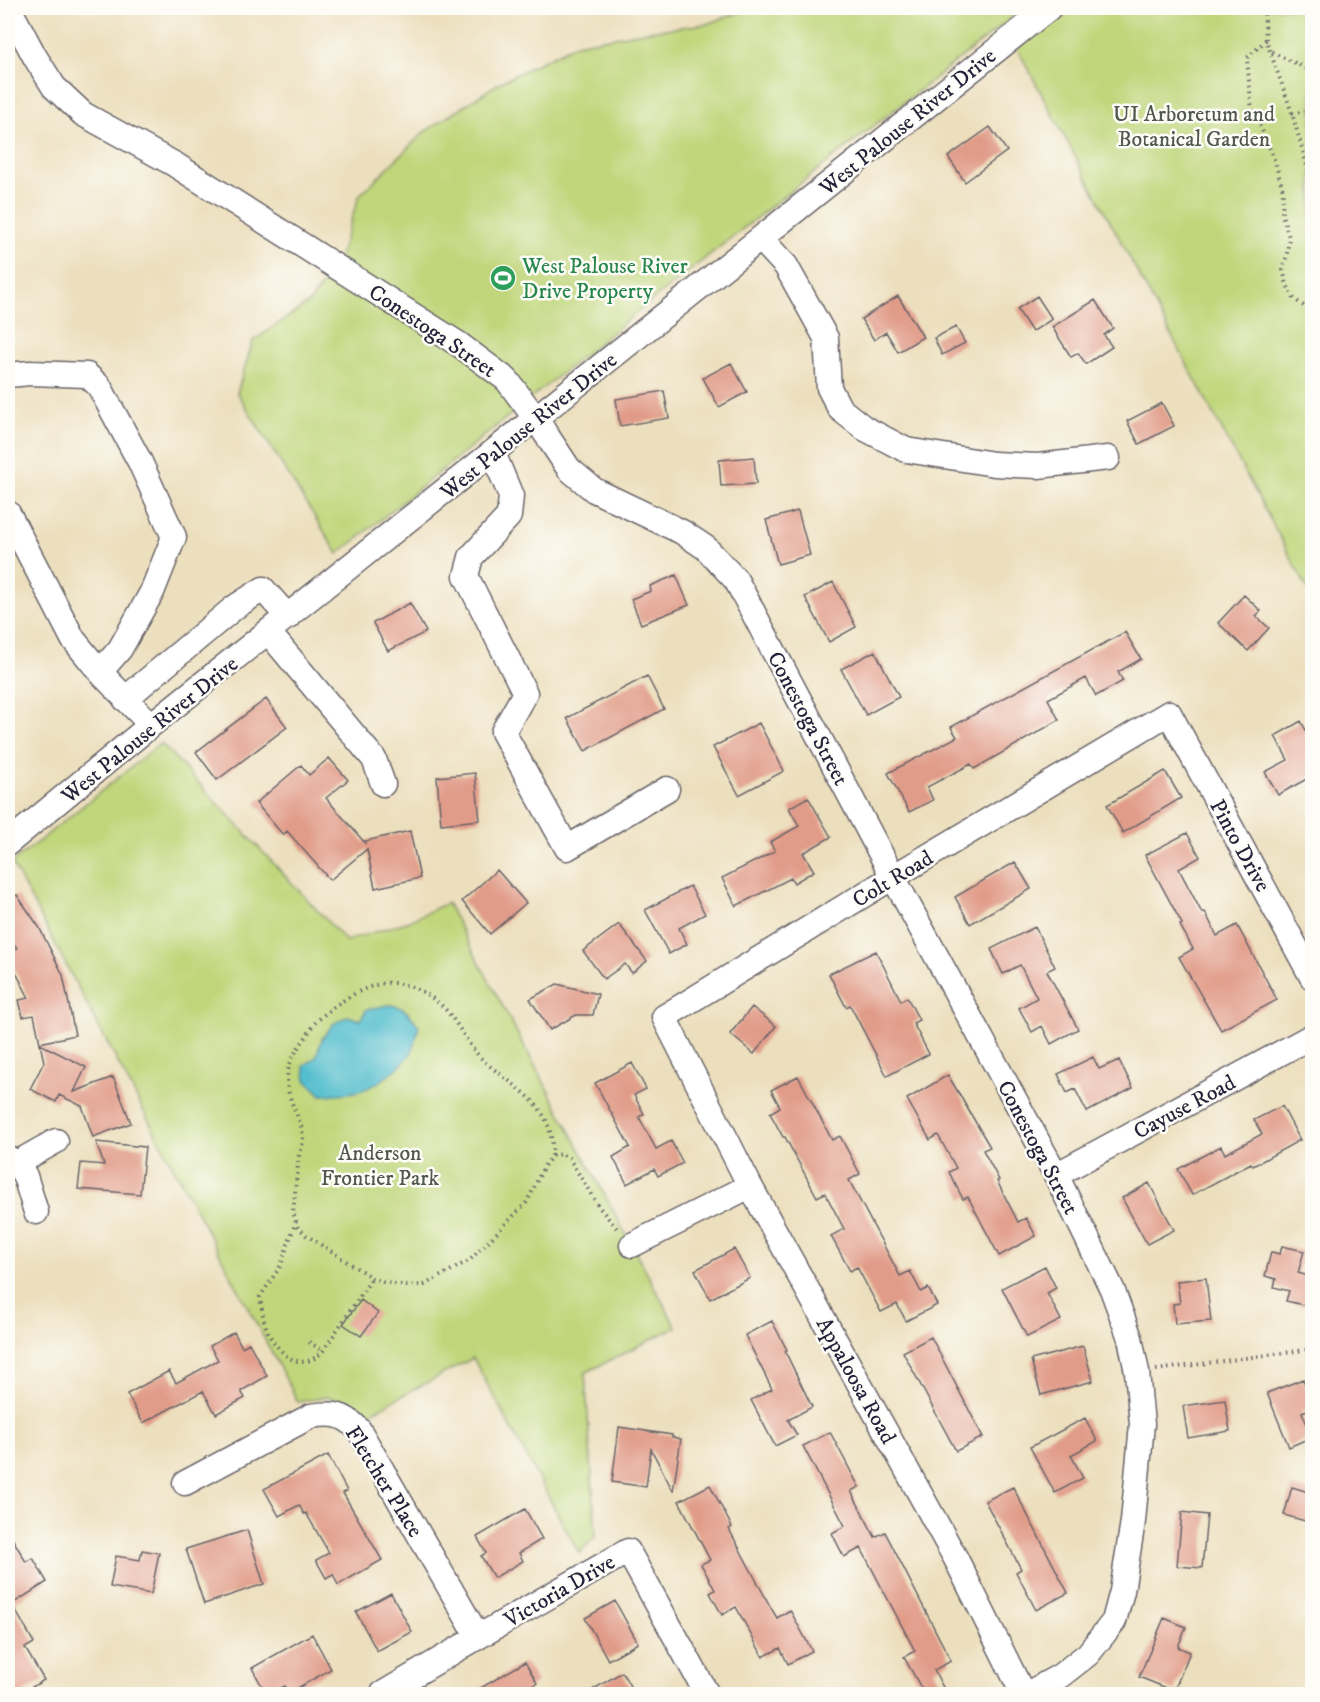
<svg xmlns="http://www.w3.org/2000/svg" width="1320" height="1702" font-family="'IM FELL DW Pica',serif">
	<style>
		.green { fill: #c0d67a; stroke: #717c5a; stroke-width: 1.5 }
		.water { fill: #52becd; stroke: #3a7084; stroke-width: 1.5 }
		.building { fill: #e19c89 }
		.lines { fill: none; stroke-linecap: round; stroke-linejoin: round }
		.minor-casing { stroke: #696468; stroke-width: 27 }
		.path { stroke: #696468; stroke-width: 4; stroke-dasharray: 1.5 4.5; stroke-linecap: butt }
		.minor { stroke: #fff; stroke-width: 24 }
		.labels { text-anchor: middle; stroke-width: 5; stroke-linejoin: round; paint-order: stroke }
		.park-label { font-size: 22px; fill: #51584e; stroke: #fdfcf7 }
		.street-label { font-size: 22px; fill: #22223b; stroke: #fdfcf7 }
		.leisure-label { font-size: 22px; fill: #27864d; stroke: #fdfcf7; text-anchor: start }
	</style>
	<rect width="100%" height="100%" fill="#fdfcf7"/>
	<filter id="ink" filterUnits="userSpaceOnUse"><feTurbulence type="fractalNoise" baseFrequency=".0167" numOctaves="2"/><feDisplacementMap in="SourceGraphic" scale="12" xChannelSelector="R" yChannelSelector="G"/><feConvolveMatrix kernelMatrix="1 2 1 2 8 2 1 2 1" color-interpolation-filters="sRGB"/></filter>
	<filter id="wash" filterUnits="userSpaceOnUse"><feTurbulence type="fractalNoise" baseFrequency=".008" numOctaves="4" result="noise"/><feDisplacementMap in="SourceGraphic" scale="24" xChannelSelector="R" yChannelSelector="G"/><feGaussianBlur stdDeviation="1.35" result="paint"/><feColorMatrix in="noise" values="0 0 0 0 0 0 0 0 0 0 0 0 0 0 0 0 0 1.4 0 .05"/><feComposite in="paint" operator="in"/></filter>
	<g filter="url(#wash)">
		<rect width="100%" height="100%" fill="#ecdfbd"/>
		<path class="green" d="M754,8H1024L661,293L338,554L237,393L253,341L310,302L337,264L359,196L424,132L499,83L576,44L649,31L706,24Z
			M1049,8H1312V597L1011,37Z
			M161,743L346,941L407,922L447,903L676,1327L585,1373L596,1536L579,1553L473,1358L368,1414L348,1401L326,1397L298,1402L12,863Z"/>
		<path class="water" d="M389,1005C404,1005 410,1015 419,1026C417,1033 416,1042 413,1049C410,1057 401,1065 395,1070C366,1094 356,1093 321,1095L306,1080L304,1066L316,1057L322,1039L333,1024L348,1016L360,1020L367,1009Z"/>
		<g id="blocks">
			<path class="building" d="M990,127L1007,151L965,182L948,157Z
				M898,296L923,337L898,352L886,332L874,340L861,319Z
				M1037,296L1052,319L1032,332L1017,309Z
				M1095,300L1113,328L1104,335L1112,347L1086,364L1078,353L1071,357L1052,327Z
				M956,327L965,343L942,355L934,338Z
				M731,363L747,392L719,407L703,378Z
				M664,391L669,418L620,426L616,399Z
				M1162,403L1174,426L1139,444L1127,421Z
				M754,457L756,484L721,486L719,460Z
				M798,511L810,555L778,564L766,520Z
				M676,575L689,605L641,624L631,599L651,591L650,586Z
				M833,582L856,627L829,642L805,597Z
				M1244,595L1261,611L1256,616L1269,628L1248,651L1218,623Z
				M410,603L426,632L388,651L373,623Z
				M1125,632L1141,659L1118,672L1123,681L1096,696L1086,678L1048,699L1059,720L974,769L971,764L927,787L933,800L909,812L888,773L957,737L951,727Z
				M875,651L899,697L866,715L841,669Z
				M647,676L664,709L585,751L567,718Z
				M266,699L287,727L217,780L196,752Z
				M1301,721L1312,742V776L1278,795L1265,772L1288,760L1275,736Z
				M759,723L784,771L739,795L713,747Z
				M329,758L348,780L326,798L365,843V841L410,831L420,878L375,888L367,849L330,880L287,831L283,835L256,803L301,765L309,775Z
				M1165,771L1181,798L1123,833L1107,805Z
				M475,773L480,820L441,824L437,777Z
				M808,797L831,837L803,853L814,871L794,883L791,878L736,906L722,878L775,851L770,842L799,826L789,808Z
				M1187,833L1200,857L1179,869L1202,913L1205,912L1217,936L1237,925L1277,1000L1221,1030L1179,957L1193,949L1180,925L1182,924L1145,855Z
				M1015,862L1031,889L970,924L955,897Z
				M497,870L526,903L490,934L462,901Z
				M690,886L705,914L679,928L687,944L669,954L645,910Z
				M17,895L39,927L63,975L75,1035L40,1043L34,1015L23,1017L19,1000L29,998L8,957V953L17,948L8,935V901Z
				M619,924L647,961L632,973L625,964L604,979L583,951Z
				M1035,927L1055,967L1047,971L1078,1029L1051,1044L1042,1026L1032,1032L1019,1008L1037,998L1020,965L1003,974L991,949Z
				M876,951L901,1001L907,997L919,1020L913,1023L929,1054L887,1076L850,1005L846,1007L829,974Z
				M557,984L598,994L593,1015H576L550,1030L530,999Z
				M752,1007L776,1026L754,1054L730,1034Z
				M40,1044L86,1067L74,1092L113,1077L131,1123L93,1137L82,1106L59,1095L56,1102L30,1089L44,1062Z
				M1093,1057L1099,1069L1119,1060L1133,1088L1087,1112L1075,1089L1067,1093L1058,1074Z
				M632,1063L646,1089L634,1095L644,1114L639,1117L656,1149L671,1141L683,1163L658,1176L654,1169L627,1184L613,1157L630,1147L595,1083Z
				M948,1075L990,1147L983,1150L999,1180L997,1181L1018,1222L1026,1218L1036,1236L999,1256L968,1197L963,1199L949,1172L956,1168L938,1135L930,1140L907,1099Z
				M798,1076L832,1140L840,1136L860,1174L849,1180L900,1276L910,1271L921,1292L928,1288L937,1305L906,1321L897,1304L881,1312L857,1267L850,1271L831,1236L844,1229L825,1193L817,1197L785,1137H783L770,1113L780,1107L771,1090Z
				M1282,1106L1300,1140L1253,1166L1251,1163L1192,1195L1178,1169L1221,1146L1225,1154L1262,1134L1254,1120Z
				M96,1142L145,1147L140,1194L78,1189L81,1163L104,1165Z
				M1149,1183L1174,1230L1147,1244L1122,1198Z
				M1282,1246L1304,1251L1298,1273L1312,1277V1307L1286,1301L1289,1291L1274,1287L1276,1279L1265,1276L1271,1252L1280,1254Z
				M734,1249L750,1278L710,1299L695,1270Z
				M1045,1266L1056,1288L1047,1293L1061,1320L1027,1337L1002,1288Z
				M1206,1278L1211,1321L1175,1324L1173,1304L1180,1303L1177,1281Z
				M361,1300L378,1313L361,1336L343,1324Z
				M772,1321L787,1350L785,1351L812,1407L788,1420L797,1435L775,1446L751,1400L772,1389L745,1335Z
				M234,1332L242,1347L249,1343L267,1376L241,1391L245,1398L216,1414L203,1391L143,1423L127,1394L169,1371L176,1383L218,1360L210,1346Z
				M931,1337L983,1437L956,1451L903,1352Z
				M1083,1346L1093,1381L1041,1395L1031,1360Z
				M1303,1379L1312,1402V1408L1302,1412L1312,1437L1289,1447L1267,1393Z
				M1225,1400L1230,1431L1188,1438L1183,1406Z
				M1085,1418L1097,1441L1071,1455L1083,1478L1055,1493L1030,1447Z
				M619,1427L672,1435V1437L681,1439L673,1491L651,1449L646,1487L612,1482Z
				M830,1432L859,1487L851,1491L875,1537L885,1532L951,1661L934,1670L947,1695H925L904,1657L915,1651L861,1548L844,1557L832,1533L845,1526L803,1446Z
				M328,1455L347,1491L343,1493L382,1560L338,1585L333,1574L326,1578L316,1560L329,1553L306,1513L304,1514L299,1505L279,1516L264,1489Z
				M710,1485L732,1527L729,1529L771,1608L777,1618L790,1610L812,1651L788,1664L780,1648L763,1657L736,1607L722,1615L710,1593L715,1590L701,1564L710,1560L679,1501Z
				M1013,1487L1068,1593L1036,1610L1016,1572L1021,1569L985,1501Z
				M1292,1487L1312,1493V1523L1284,1515Z
				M525,1509L542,1539L519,1553L523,1561L494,1578L481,1556L486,1553L477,1537Z
				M1182,1512L1207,1515L1202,1568L1177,1566Z
				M247,1530L264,1584L204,1604L186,1549Z
				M8,1531L26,1562L33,1558L47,1582L12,1604L34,1643L25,1648L44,1680L19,1695H16L8,1679Z
				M142,1550L159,1553L151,1594L110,1587L116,1556L140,1560Z
				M391,1593L412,1632L377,1651L356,1612Z
				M615,1601L638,1643L608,1660L585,1618Z
				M1164,1618L1186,1627L1178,1647L1190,1652L1174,1691L1139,1677Z
				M312,1634L331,1669L289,1693L285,1686L267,1695L252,1668Z
				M525,1662L537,1683L527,1689L530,1695H469Z
				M622,1672L635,1695H584Z"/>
		</g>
	</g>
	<g filter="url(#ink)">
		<use href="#blocks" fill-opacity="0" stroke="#696468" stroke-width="1.5"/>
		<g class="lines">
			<g class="minor-casing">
				<path id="minor" d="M9,8L35,57L54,87L83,114L174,164L460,345L507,380L536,419L569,469L594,490L682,532L706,548L736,580L893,877L1056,1175L1112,1289L1130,1338L1137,1372L1142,1424L1133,1521L1122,1591L1114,1621L1088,1654L1060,1676L1027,1694
					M761,239L786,266L826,338L829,388L840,409L864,428L906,450L994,464L1038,466L1108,458
					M8,375L30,373L87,375L99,386L140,462L174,537L152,592L120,649L100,672
					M493,453L511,496L509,516L471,557L466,576L525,693L503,732L567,848L667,789
					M8,513L73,639L100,672L151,725
					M269,633L374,759L383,784
					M125,699L235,607L263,589L288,617
					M8,843L151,725L1049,8
					M8,1158L17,1163L25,1176L36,1212
					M17,1163L56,1141
					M1056,1175L1312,1036
					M632,1245L750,1186
					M185,1483L311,1416C332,1413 344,1413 359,1430L478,1637
					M382,1694L478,1637L628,1551L707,1694
					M1023,1694L956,1559L750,1186L664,1017L893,877L1169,713L1312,977"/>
			</g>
			<path class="path" d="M1264,8L1266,40L1292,113L1312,183
				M1266,40L1247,58L1252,113L1261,128L1275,161L1283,191L1282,215L1289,237L1287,254L1283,270L1287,285L1294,299L1304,306L1312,308
				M1272,52L1312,71
				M1292,113L1312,111
				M552,1156C555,1104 517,1090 484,1061C468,1046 460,1026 446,1010C431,994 407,981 385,983C362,986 330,1007 314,1024C311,1028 309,1032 307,1036C293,1053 283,1071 289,1094C295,1116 310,1132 299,1155L293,1212L298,1227L306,1235L372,1278L383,1282L407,1286L424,1285L470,1260L526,1203L531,1194L544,1166L552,1156L561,1154L569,1158L599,1207L619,1231
				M296,1221L281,1265L260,1297C262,1311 264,1326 271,1338C285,1359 303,1372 323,1351L372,1278
				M309,1342L323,1351
				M1156,1370L1312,1349"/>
			<use href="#minor" class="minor"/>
		</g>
	</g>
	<defs>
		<g id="stadium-disc" transform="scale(1.35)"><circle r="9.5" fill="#2e9e5b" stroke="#fdfcf7"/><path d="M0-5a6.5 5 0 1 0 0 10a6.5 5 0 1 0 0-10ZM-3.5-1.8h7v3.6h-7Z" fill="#fff"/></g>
	</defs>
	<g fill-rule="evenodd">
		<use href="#stadium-disc" x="503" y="278"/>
	</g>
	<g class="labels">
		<g class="park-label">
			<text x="1194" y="121">UI Arboretum and<tspan x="1194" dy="25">Botanical Garden</tspan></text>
			<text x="380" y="1160">Anderson<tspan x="380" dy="25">Frontier Park</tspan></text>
		</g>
		<g class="street-label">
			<text transform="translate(907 121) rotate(-39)" y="8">West Palouse River Drive</text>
			<text transform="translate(433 330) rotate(34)" y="8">Conestoga Street</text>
			<text transform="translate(528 425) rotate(-39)" y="8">West Palouse River Drive</text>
			<text transform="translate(809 718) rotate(62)" y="8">Conestoga Street</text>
			<text transform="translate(149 729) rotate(-39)" y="8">West Palouse River Drive</text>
			<text transform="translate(1241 845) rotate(61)" y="8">Pinto Drive</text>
			<text transform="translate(892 878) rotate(-31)" y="8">Colt Road</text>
			<text transform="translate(1184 1106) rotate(-28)" y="8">Cayuse Road</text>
			<text transform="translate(1039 1147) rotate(62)" y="8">Conestoga Street</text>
			<text transform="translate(857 1380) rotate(61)" y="8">Appaloosa Road</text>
			<text transform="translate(385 1481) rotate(58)" y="8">Fletcher Place</text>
			<text transform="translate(559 1590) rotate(-30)" y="8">Victoria Drive</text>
		</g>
		<g class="leisure-label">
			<text x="522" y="273">West Palouse River<tspan x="522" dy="25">Drive Property</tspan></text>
		</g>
	</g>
	<rect width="1320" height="1702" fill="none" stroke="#fdfcf7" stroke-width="30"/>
</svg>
